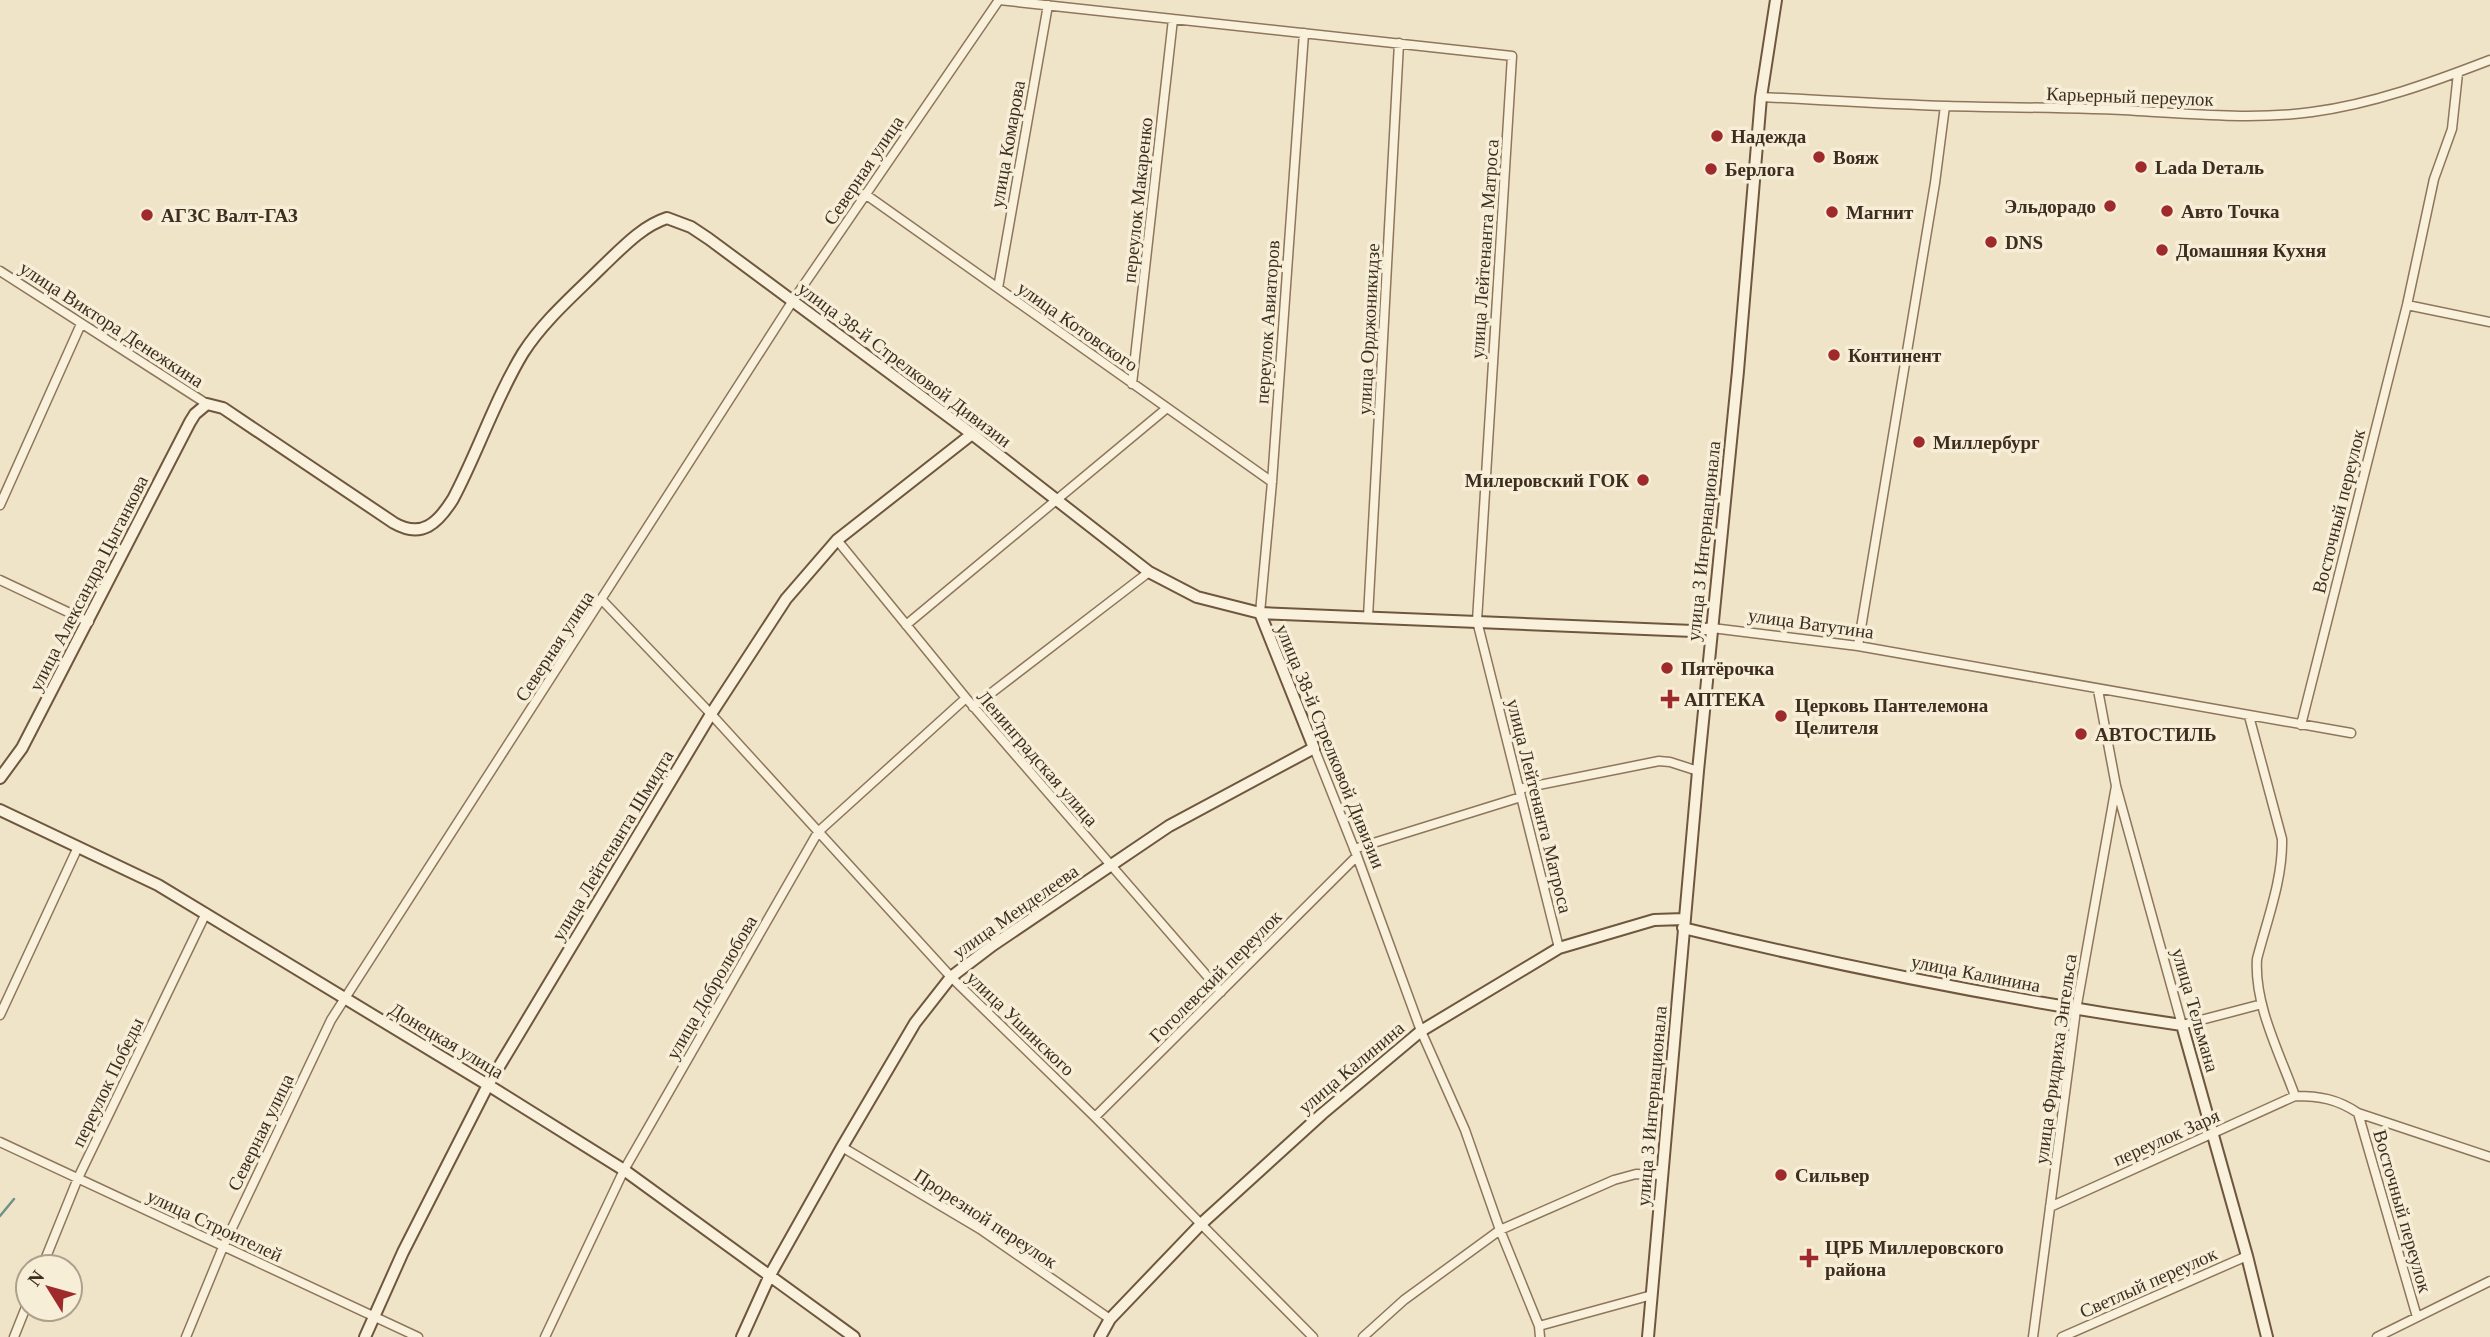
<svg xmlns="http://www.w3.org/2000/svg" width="2490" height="1337" font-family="'Times New Roman',serif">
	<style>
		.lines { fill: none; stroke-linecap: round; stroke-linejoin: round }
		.stream { stroke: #6f938a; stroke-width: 2.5 }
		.street-casing { stroke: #8d765c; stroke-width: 11 }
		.secondary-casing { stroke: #6f573f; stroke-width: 14 }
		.street { stroke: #faf1dc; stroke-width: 8 }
		.secondary { stroke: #faf1dc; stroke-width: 10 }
		.poi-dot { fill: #9e2a2b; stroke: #f7eed8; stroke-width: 2.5 }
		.labels { text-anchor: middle; stroke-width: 7; stroke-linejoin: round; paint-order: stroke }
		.street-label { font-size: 19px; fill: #3d2e20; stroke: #f7eed8 }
		.poi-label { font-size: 19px; font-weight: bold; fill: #3d2e20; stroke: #f7eed8; text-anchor: start }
	</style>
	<rect width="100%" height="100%" fill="#f0e4c8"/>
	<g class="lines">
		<path class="stream" d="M0,1216L14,1199"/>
		<g class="street-casing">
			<path id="street" d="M999,0L1512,56L1477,621L1559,948
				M1761,97C1823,100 1885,104 1947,106C2010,108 2074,107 2138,111C2196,114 2254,120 2312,112C2373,104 2433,82 2490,60
				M865,194L1272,482
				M0,271L207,404
				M998,288L1048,5
				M2407,305L2490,322
				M1132,384L1173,19
				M0,505L81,324
				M837,540L966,698L1221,992
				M0,580L89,622
				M602,600L711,714L951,977L1095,1117L1313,1337
				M1260,613L1272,482L1304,33
				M1368,617L1399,43
				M906,625L1167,408
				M1712,628L1858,646L2351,733
				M1858,646L1935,183L1945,106
				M2098,690L2116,786L2182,1025L2262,1004
				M973,707L1149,572
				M2249,716L2282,839C2283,879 2267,920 2257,959C2254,1005 2280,1054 2295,1096
				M2301,725L2407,305L2434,179L2452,129L2458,73
				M1314,748L1357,856L1421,1031L1465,1130L1500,1230L1539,1326L1540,1337
				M1519,789L1659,761L1670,762L1698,771
				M1354,849L1521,797
				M0,1015L78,847
				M2358,1113L2417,1317
				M1095,1117L1357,856
				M0,1142L418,1337
				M842,1147L980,1229L1110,1319
				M2050,1207L2295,1096C2320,1096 2337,1099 2358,1113L2490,1157
				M42,1267L78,1178L206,913
				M1539,1326L1652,1295
				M14,1337L28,1302
				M186,1337L223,1247L331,1020L792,302L999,0
				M545,1337L624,1170L818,832L966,698
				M1363,1337L1404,1300L1500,1230L1614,1180L1636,1174L1662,1175
				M2033,1337L2076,1010L2116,786
				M2062,1337L2247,1256
				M2377,1337L2490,1281"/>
		</g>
		<g class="secondary-casing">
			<path id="secondary" d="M0,778L22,748L190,422L195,414L207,404L223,408L394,523C422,539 438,523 453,499C478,452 495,399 523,353C544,320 576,293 603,266C622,248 642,226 667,218L691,227L709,239L972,434L1149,572L1197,597L1260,613L1693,631L1712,628
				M0,810L158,885L488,1085L624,1170L854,1337
				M1683,928C1848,968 2014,1001 2182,1025L2247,1256L2267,1337
				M365,1337L403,1252L488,1085L711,714L786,599L837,540L972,434
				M742,1337L770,1275L842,1147L915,1023L951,977L993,945L1169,826L1314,748L1260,613
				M1100,1337L1110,1319L1201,1224L1322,1114L1421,1031L1559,948L1654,920L1684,919
				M1648,1337L1698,771L1738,371L1761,97L1776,0"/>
		</g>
		<use href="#street" class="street"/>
		<use href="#secondary" class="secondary"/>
	</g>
	<g class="poi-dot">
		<circle cx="1717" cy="136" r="7"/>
		<circle cx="1819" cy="157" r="7"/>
		<circle cx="2141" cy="167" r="7"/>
		<circle cx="1711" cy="169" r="7"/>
		<circle cx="2110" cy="206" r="7"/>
		<circle cx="2167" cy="211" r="7"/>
		<circle cx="1832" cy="212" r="7"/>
		<circle cx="147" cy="215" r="7"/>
		<circle cx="1991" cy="242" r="7"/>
		<circle cx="2162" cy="250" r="7"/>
		<circle cx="1834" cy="355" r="7"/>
		<circle cx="1919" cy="442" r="7"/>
		<circle cx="1643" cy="480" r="7"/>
		<circle cx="1667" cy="668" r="7"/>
		<path d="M1666.5 688.5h7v7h7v7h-7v7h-7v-7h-7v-7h7z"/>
		<circle cx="1781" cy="716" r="7"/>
		<circle cx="2081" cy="734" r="7"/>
		<circle cx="1781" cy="1175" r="7"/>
		<path d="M1805.5 1247.5h7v7h7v7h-7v7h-7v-7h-7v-7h7z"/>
	</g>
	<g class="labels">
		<g class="street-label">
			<text transform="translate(2130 96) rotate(2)" y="7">Карьерный переулок</text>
			<text transform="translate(1007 144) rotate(-80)" y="7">улица Комарова</text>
			<text transform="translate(863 170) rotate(-56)" y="7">Северная улица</text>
			<text transform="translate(1137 200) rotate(-84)" y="7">переулок Макаренко</text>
			<text transform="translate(1484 249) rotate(-86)" y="7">улица Лейтенанта Матроса</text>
			<text transform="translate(1267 322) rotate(-86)" y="7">переулок Авиаторов</text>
			<text transform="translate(112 324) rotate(33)" y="7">улица Виктора Денежкина</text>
			<text transform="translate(1078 326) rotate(35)" y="7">улица Котовского</text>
			<text transform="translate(1368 329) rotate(-87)" y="7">улица Орджоникидзе</text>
			<text transform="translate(905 364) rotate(37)" y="7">улица 38-й Стрелковой Дивизии</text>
			<text transform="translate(2338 511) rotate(-76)" y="7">Восточный переулок</text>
			<text transform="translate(1703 541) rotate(-84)" y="7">улица 3 Интернационала</text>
			<text transform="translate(88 583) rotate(-63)" y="7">улица Александра Цыганкова</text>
			<text transform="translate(1811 623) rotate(8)" y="7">улица Ватутина</text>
			<text transform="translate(554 646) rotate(-57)" y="7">Северная улица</text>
			<text transform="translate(1331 746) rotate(68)" y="7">улица 38-й Стрелковой Дивизии</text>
			<text transform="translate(1038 758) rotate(49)" y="7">Ленинградская улица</text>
			<text transform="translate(1540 806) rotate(76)" y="7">улица Лейтенанта Матроса</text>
			<text transform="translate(612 845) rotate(-59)" y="7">улица Лейтенанта Шмидта</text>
			<text transform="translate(1015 911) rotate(-35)" y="7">улица Менделеева</text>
			<text transform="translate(1976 973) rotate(11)" y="7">улица Калинина</text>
			<text transform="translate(1215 976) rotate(-45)" y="7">Гоголевский переулок</text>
			<text transform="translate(711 987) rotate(-60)" y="7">улица Добролюбова</text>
			<text transform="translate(2196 1010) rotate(74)" y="7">улица Тельмана</text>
			<text transform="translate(1021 1023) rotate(44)" y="7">улица Ушинского</text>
			<text transform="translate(447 1040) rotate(31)" y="7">Донецкая улица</text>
			<text transform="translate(2055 1059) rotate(-82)" y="7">улица Фридриха Энгельса</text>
			<text transform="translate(1351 1067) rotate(-40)" y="7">улица Калинина</text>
			<text transform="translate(107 1082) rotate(-64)" y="7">переулок Победы</text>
			<text transform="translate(1651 1106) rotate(-85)" y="7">улица 3 Интернационала</text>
			<text transform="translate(260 1132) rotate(-64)" y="7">Северная улица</text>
			<text transform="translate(2166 1137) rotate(-24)" y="7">переулок Заря</text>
			<text transform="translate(2403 1211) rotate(74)" y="7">Восточный переулок</text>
			<text transform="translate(986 1218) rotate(33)" y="7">Прорезной переулок</text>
			<text transform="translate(215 1225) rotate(25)" y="7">улица Строителей</text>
			<text transform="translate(2148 1282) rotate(-24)" y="7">Светлый переулок</text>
		</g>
		<g class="poi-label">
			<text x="1731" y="143">Надежда</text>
			<text x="1833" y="164">Вояж</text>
			<text x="2155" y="174">Lada Dеталь</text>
			<text x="1725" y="176">Берлога</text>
			<text x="2096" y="213" text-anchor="end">Эльдорадо</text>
			<text x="2181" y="218">Авто Точка</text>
			<text x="1846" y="219">Магнит</text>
			<text x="161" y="222">АГЗС Валт-ГАЗ</text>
			<text x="2005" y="249">DNS</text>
			<text x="2176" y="257">Домашняя Кухня</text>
			<text x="1848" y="362">Континент</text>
			<text x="1933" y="449">Миллербург</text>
			<text x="1629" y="487" text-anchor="end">Милеровский ГОК</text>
			<text x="1681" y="675">Пятёрочка</text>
			<text x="1684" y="706">АПТЕКА</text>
			<text x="1795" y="712">Церковь Пантелемона<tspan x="1795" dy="22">Целителя</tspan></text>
			<text x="2095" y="741">АВТОСТИЛЬ</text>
			<text x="1795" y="1182">Сильвер</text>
			<text x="1825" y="1254">ЦРБ Миллеровского<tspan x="1825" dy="22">района</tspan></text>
		</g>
	</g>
	<g transform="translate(49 1288) rotate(307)"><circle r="33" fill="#f7eed8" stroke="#ada18e" stroke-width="2"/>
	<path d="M0-5L12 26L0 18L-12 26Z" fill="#9e2a2b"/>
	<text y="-10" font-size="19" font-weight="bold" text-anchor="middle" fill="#3d2e20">N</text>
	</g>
</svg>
